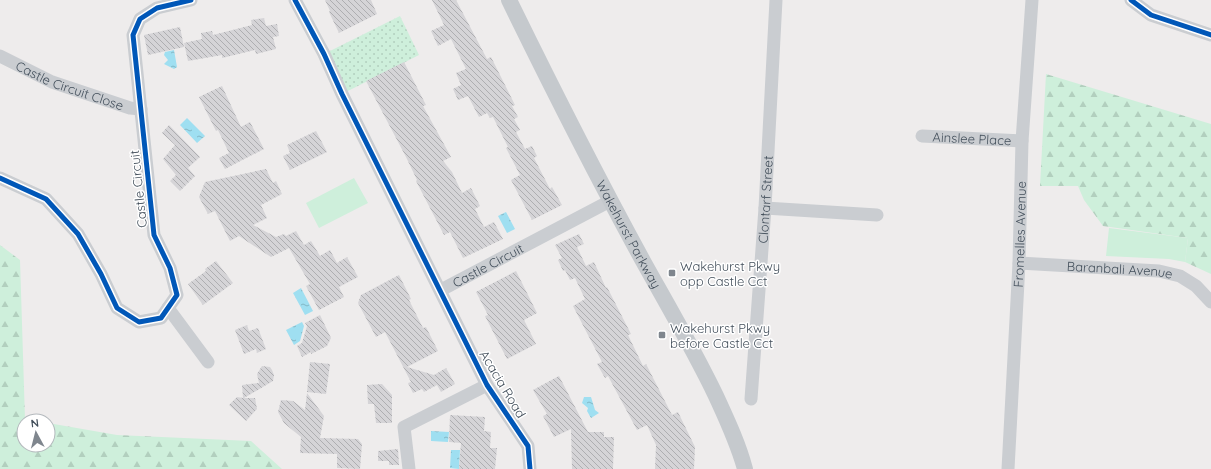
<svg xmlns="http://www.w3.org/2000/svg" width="1211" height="469" font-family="Quicksand,sans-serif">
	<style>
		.grass { fill: url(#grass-dots) }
		.forest { fill: url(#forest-firs) }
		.garden { fill: #ceefdb }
		.water { fill: url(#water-ripples) }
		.building { fill: url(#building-back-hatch) }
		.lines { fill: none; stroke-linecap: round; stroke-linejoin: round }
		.minor { stroke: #cacdd1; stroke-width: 13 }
		.major { stroke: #c5c9cd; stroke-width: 16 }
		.cycleway-casing { stroke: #fff; stroke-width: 8 }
		.cycleway { stroke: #0057b8; stroke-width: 5 }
		.poi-dot { fill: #7f868e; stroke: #fff; stroke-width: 1.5 }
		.labels { text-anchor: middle; stroke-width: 3; stroke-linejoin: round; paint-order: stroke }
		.street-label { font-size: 13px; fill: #434f5b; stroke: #fff }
		.poi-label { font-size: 13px; fill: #434f5b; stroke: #fff; text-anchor: start }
	</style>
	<defs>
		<pattern id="grass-dots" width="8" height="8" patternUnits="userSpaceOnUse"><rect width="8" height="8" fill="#ceefdb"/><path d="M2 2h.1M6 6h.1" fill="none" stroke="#b2cfbe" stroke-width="1.8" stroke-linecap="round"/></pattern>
		<pattern id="forest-firs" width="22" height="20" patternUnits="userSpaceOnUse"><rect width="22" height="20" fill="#ceefdb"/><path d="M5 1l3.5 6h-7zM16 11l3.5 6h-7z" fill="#b2cfbe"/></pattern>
		<pattern id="water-ripples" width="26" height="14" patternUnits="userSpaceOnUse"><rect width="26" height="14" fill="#9fdff1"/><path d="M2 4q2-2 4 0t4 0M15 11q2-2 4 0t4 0" fill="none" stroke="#83b7c6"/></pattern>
		<pattern id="building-back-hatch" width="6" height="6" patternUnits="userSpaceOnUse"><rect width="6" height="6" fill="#d5d4d7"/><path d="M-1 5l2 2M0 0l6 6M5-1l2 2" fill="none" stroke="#aeaeb1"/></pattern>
	</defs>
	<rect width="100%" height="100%" fill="#eeecec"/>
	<path class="grass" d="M400,16L419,55L342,94L324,54Z"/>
	<path class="forest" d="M1046,74L1211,124V274L1185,262L1188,238L1103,226L1084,200L1078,186H1040Z
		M0,245L20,260L25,419L35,421H24V445H48V423L117,435L251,441L282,469H0Z"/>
	<path class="garden" d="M354,178L368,203L319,228L306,203Z
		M1109,228L1188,238L1185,262L1169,259L1106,256Z"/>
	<path class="water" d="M174,50L177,67L174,69L164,64L168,60L164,55L165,52Z
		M187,118L205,136L197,143L180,125Z
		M506,212L515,229L507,233L498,216Z
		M301,288L313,311L305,315L293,293Z
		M302,322L304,326L300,341L294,345L286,330Z
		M584,397H591L595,410L599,413L591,418L587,411L588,408L582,403Z
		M431,431L449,432L448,442L431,441Z
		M451,450H460L459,469L450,468Z"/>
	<path class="building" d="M325,0H371L377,14L339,33L329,12L330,11Z
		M432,0H456L487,59L491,57L515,105L512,106L518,117L514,119L520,130L516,132L525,149L532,146L537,156L534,158L550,189L552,187L562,205L532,220L511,180L520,175L506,148L508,147L493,117L490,118L487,113L479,117L468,96L458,100L453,89L461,85L456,73L466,69L451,39L438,46L431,31L444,25Z
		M264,18L266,26L277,24L279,36L273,37L276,49L256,54L255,50L222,58V55L188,61L184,43L202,39L201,33L212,31L213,35L252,25L251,20Z
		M180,27L184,47L148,55L144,35Z
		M404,62L426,105L423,106L451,157L443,161L452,172L462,193L471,188L480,206L475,209L484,227L494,222L503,239L463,258L450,232L444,235L416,181L417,180L406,157L366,81Z
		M222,86L241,127L250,122L264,149L225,169L219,158L229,153L218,130L216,131L199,97Z
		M169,125L200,157L188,168L195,176L180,191L170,181L176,175L163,159L175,145L162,133Z
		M316,131L327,152L290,170L283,156L290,153L287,145Z
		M266,169L273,183L276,181L282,194L261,205L267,218L253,225L276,237L284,234L286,236L296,231L304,245L311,241L320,256L330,250L337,263L347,257L358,277L339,287L344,297L319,310L306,286L310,284L289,248L271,257L239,236L230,241L215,211L208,214L199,197L205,182Z
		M579,234L584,244L577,247L586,266L594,262L606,288L607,287L631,334L628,335L643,366L646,364L672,415L678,412L695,447L694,469H655L656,445L647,425L637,430L608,376L605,378L597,364L602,362L573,306L585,299L575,278L570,280L565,270L563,271L558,260L562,258L555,245Z
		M216,261L233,283L203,305L188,284L206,271L205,269Z
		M516,271L537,313L524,320L536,344L507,359L485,316L488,315L476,292Z
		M399,275L411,299L409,300L423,328L426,327L438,351L407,367L434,375L446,368L455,384L441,392L437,385L424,392L422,389L413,393L408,383L411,382L385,332L376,337L358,303L361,295Z
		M320,315L331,338L327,346L311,354V352L302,357L297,346L302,343L307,326L305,323Z
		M247,325L249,331L258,328L266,349L257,353L256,349L244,354L235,330Z
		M310,362L330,364L326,394L307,392Z
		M262,366L270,367L272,370L274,375L273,381L244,398H255L257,409L246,421L229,405L237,397L243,398L242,385L259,383L257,374Z
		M559,376L588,432H604V437H614L613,469H572L571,429L554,437L543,416L547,414L533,390Z
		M382,384L392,395V423H376L374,404H368L367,385Z
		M307,393L324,416L320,438L358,439L362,444L360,469L337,468V454L300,453L301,437L284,423L278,412L281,400L293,401L305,410Z
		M450,415L485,417L484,431L491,432L490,448H497L495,469H459L461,443L449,442Z
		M398,449L399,465H389V461H378V451Z"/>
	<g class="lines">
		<g class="minor">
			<path d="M295,0L324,54L342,94L487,385L528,446L530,469"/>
			<path d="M1131,0L1151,15L1211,35"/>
			<path id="s1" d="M0,56L52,82L130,108L141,109"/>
			<path id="s2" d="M922,136L1022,141"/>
			<path d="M0,178L46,199L78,234L101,274L117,308L139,322L161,318L177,295L170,268L154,235L133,35L140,19L157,8L191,0"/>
			<path d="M765,208L877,215"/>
			<path id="s3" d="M1019,263L1159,271L1180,276L1196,286L1211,302"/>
			<path id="s4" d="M441,290L610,201"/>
			<path d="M168,308L208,362"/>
			<path id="s5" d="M751,399L765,208L776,0"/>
			<path d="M409,469L404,427L487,385"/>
			<path id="s6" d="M1008,469L1019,263L1022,141L1032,0"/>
		</g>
		<path class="major" id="s7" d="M509,0C552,88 596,175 643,261C668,306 694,350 716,396C727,420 738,443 745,469"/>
		<g class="cycleway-casing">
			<path id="cycleway" d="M295,0L324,54L342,94L487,385L528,446L530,469
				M1131,0L1151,15L1211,35
				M0,178L46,199L78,234L101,274L117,308L139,322L161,318L177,295L170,268L154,235L133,35L140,19L157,8L191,0"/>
		</g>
		<use href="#cycleway" class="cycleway"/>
	</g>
	<g class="poi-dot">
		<rect x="668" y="269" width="8" height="8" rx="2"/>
		<rect x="658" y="331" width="8" height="8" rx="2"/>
	</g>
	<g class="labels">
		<g class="street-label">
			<text dy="5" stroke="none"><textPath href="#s1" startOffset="76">Castle Circuit Close</textPath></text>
			<text dy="5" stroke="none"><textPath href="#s2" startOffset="50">Ainslee Place</textPath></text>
			<text transform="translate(138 189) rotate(-96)" y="5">Castle Circuit</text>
			<text dy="5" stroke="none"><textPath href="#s5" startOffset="200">Clontarf Street</textPath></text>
			<text dy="5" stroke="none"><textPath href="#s7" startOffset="263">Wakehurst Parkway</textPath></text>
			<text dy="5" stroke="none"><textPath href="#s6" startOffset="235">Fromelles Avenue</textPath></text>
			<text dy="5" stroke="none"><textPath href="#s4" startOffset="53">Castle Circuit</textPath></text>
			<text dy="5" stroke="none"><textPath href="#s3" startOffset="101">Baranbali Avenue</textPath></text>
			<text transform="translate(503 384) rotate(59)" y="5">Acacia Road</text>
		</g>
		<g class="poi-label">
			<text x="680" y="271">Wakehurst Pkwy<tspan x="680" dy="15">opp Castle Cct</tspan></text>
			<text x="670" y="333">Wakehurst Pkwy<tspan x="670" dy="15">before Castle Cct</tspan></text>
		</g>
	</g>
	<g transform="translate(36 433) rotate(353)"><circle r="19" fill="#ffffff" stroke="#b4b9bd"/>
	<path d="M0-3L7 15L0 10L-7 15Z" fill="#7f868e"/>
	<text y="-6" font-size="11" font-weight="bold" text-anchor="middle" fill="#434f5b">N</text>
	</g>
</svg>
